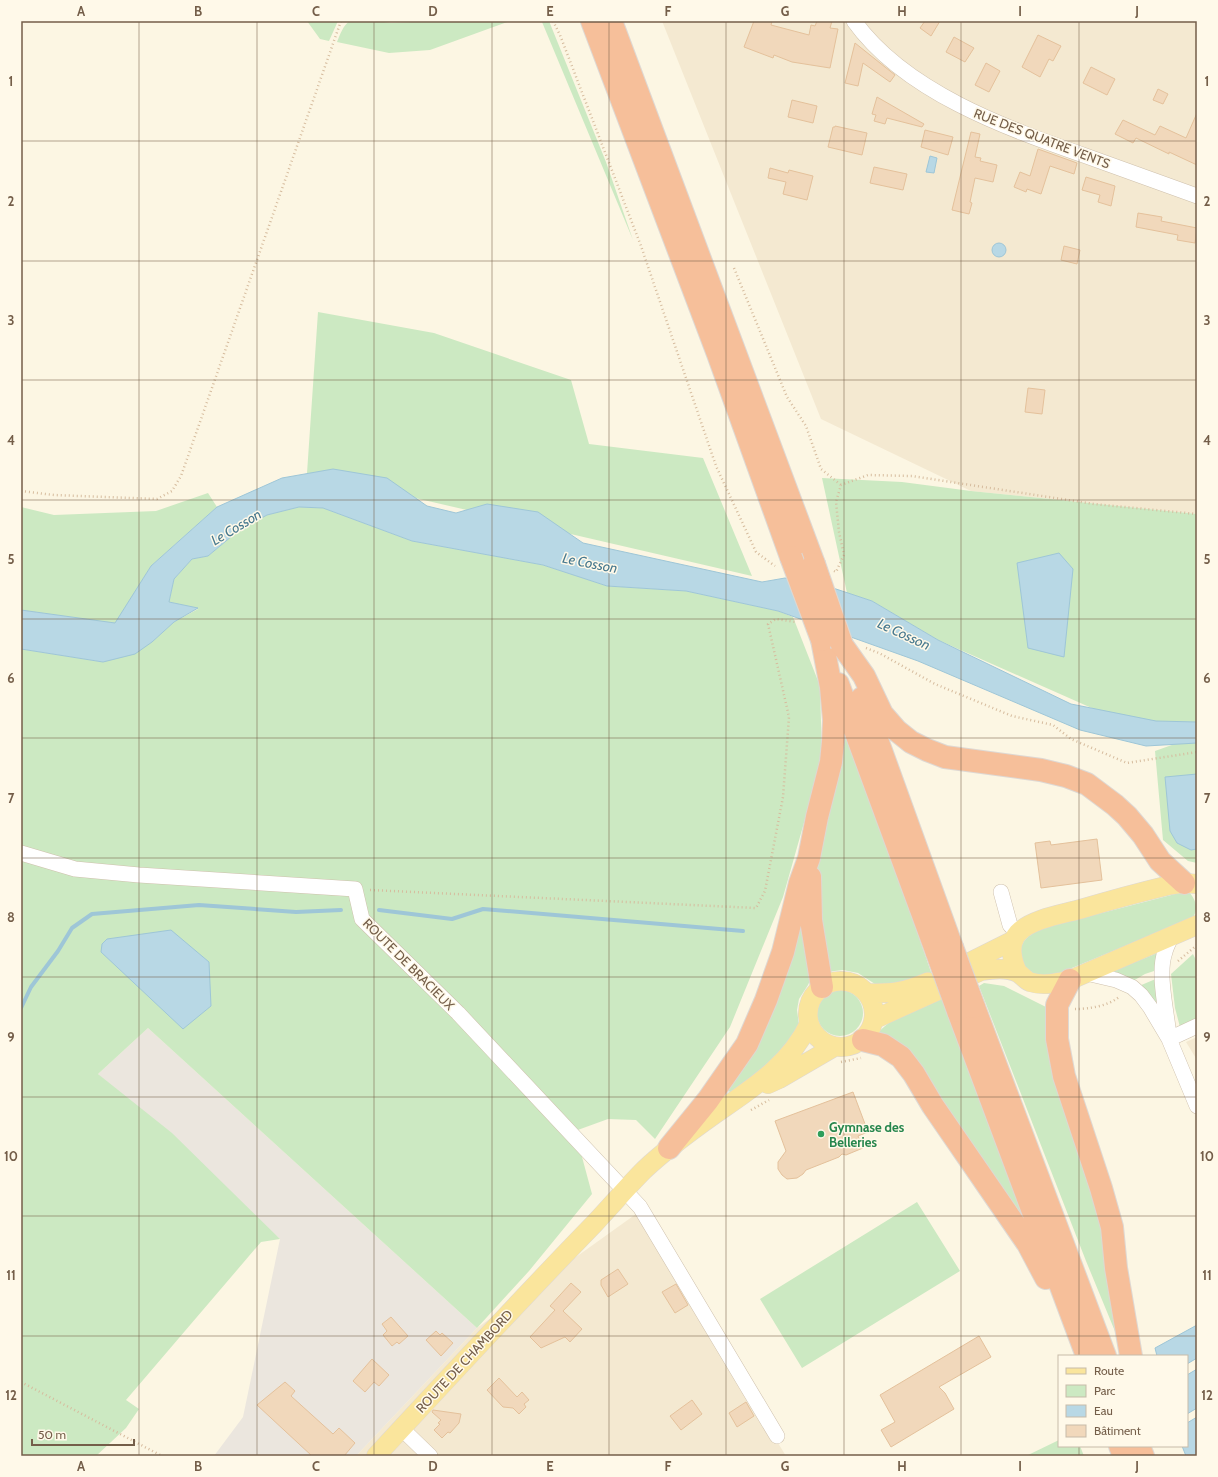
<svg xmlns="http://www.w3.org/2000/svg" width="1218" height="1477" font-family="Cabin,sans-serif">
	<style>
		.residential { fill: #f4e9d1 }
		.industrial { fill: #ebe6de }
		.green { fill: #cce9c2 }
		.water { fill: #b8d8e5; stroke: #9ec6d7 }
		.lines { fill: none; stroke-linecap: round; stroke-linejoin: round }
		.stream { stroke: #9ec6d7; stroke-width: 4 }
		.building { fill: #f1d8bb; stroke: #e4c19b }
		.minor-casing { stroke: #cfc1ad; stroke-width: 16 }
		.major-casing { stroke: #ded8d3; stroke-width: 20 }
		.highway-casing { stroke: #ded8d3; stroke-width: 24 }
		.path { stroke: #d6bc9e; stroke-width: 2.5; stroke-dasharray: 1 3; stroke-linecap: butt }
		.minor { stroke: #fff; stroke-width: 15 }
		.major { stroke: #fae59c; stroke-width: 19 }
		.highway { stroke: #f6bf9a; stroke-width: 22 }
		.highway-bridge-casing { stroke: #ded8d3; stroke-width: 24; stroke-linecap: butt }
		.highway-bridge { stroke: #f6bf9a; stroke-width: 22 }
		.grid { fill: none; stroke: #745e49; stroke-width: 1; stroke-opacity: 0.55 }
		.leisure-dot { fill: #2e9e5b; stroke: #fff9e9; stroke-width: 1.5 }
		.labels { text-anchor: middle; stroke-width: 3; stroke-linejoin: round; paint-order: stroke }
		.street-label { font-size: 13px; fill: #745e49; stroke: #fff9e9 }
		.leisure-label { font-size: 13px; font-weight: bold; fill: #27864d; stroke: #fff9e9; text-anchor: start }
		.water-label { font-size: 14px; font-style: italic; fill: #46788e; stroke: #fff9e9 }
		.neatline { fill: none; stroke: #745e49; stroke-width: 1.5 }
		.grid-label { font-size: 13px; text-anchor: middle; font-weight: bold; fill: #745e49 }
	</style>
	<rect width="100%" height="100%" fill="#fcf6e3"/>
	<path class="residential" d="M662,21H1197V514L971,491L821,419Z
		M1197,1037V1060L1186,1042Z
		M636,1214L786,1456H356L477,1328Z"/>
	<path class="industrial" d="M148,1028L477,1328L356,1456H214L243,1417L280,1239L98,1074Z"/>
	<path class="green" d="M307,21H338L329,41L320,39Z
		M350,21H376L391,23L434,21H510L430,50L389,53L337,42C340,35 343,25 350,21Z
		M538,21H549L606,162L633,240L542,22Z
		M318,312L434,333L571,380L589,444L703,458L752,576L307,473Z
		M822,478L902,482L971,491L1197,514V722L1121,721L938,640L872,601L847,593Z
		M208,493L217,507L151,566L115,624L21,610V507L54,515L156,511Z
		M299,507L323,508L412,541L543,565L607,586L686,591L778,611L793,617L820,686L822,759L783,897L730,1027L655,1139L636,1120L608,1119L575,1131L592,1194L529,1271L477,1328L148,1028L98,1074L172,1133L280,1239L261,1242L126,1400L139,1409L126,1428L96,1456H21V649L103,662L152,642L174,622L198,609L169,602L174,579L192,559L208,556L238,531L267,515Z
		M842,714L932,975L899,987L875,984L858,973L843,970L826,972L816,873L819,840Z
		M1197,736V863L1188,861L1163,840L1155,751Z
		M1179,893H1190C1196,901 1198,907 1194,916L1185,921L1055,975C1051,975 1046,977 1042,976C1027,976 1016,956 1023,943C1027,936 1034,933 1040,929Z
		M802,901L813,974L808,985L799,999L797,1010L799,1025L787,1047L732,1093L723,1088Z
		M1160,952L1157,970L1145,974L1133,981L1113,971Z
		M1193,954L1197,962V1019L1180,1027L1175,1008L1171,974Z
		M1158,978L1161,1013L1139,986Z
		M984,983L1004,986L1050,1009L1106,1248L1119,1341L1086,1261L979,986Z
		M817 1013a23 23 0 1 1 46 0a23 23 0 1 1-46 0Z
		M941,997L1036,1241L876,1036C887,1018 921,1007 941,997Z
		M917,1202L960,1271L802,1368L760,1299Z
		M1059,1440V1446H1080L1084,1456H1026Z"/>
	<path class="water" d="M930,156L937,158L934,173L926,172Z
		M992 250a7 7 0 1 1 14 0a7 7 0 1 1-14 0Z
		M333,469L387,478L427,506L456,513L487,504L538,512L583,543L762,582L785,578L836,589L872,601L938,640L1071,704L1156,721L1197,722V743L1146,746L1080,730L918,661L778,611L686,591L607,586L543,565L412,541L323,508L299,507L267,515L238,531L208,556L192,559L174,579L169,602L198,608L174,622L152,642L135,654L103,662L21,649V610L115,623L151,566L217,507L282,478Z
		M1059,553L1073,569L1064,657L1028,648L1017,563Z
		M1197,774V849L1191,850L1177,843L1170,831L1165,777Z
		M171,930L209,962L211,1006L183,1029L101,952L102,944L107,939Z
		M1197,1325V1358L1187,1364V1356H1157L1155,1348Z
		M1197,1369V1408L1187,1414V1375Z
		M1197,1417V1456H1186L1182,1446H1187V1423Z"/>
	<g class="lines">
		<path class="stream" d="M379,910L452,919L483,909L743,931
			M21,1008L31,987L58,951L72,928L92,914L199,905L296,912L341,910"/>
	</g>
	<path class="building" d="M754,21H772L771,25L809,35L811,25L815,26L817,21H832L830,28L838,29L830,68L792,62L774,55L773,58L744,47Z
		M925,21H940L931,36L920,28Z
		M1038,35L1061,46L1053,61L1049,59L1040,77L1022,67Z
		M954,37L974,48L965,62L946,52Z
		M855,43L895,75L890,82L863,63L858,86L845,83Z
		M986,63L1000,71L989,92L975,85Z
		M1091,67L1115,79L1107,95L1083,83Z
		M1158,89L1168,94L1163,104L1153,100Z
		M877,97L924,124L922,127L887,118L885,124L874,121L876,115L872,114Z
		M792,100L817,106L813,123L788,117Z
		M1197,113V165L1169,152V154L1136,138L1133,143L1115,134L1123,120L1155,135L1160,126L1186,138Z
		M835,126L867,133L862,155L828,147L833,127H835Z
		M925,130L953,137L948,155L921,147Z
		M971,132L980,134L975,157L981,158L980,161L997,165L993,182L975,178L970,202L972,203L969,214L952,210Z
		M1038,149L1077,163L1074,174L1050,166L1041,194L1027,189L1026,192L1014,187L1020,172L1030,176Z
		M874,167L907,174L903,190L870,183Z
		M770,168L788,173L789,170L813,176L807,200L783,194L786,182L768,178Z
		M1086,177L1115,186L1111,206L1098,202L1100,195L1082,190Z
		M1138,213L1162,217L1161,221L1197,228L1195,243L1177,240L1178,235L1136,227Z
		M1064,246L1080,250L1077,264L1061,260Z
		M1028,388L1045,390L1042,414L1025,412Z
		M1097,839L1102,880L1041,888L1035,843L1050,841L1051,845Z
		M853,1092L868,1132L858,1136L863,1148L846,1155L842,1154L839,1157L806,1170L803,1174L797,1178L787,1179L782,1175L778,1169V1162L786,1151L775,1121Z
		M618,1269L628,1284L608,1297L601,1285V1280Z
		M571,1283L581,1292L563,1311L582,1329L570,1342L565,1337L541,1348L530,1337L555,1310L550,1306Z
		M676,1284L688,1305L675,1313L662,1292Z
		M391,1317L408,1336L399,1344L397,1342L392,1346L383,1335L387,1331L382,1324Z
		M436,1331L440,1335L442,1333L453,1343L441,1356L426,1340Z
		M979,1336L991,1357L939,1387L945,1393L954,1409L891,1447L881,1430L895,1422L880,1395Z
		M372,1359L389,1375L379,1386L374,1382L365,1392L353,1381Z
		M499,1378L517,1397L522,1392L529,1400L524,1404L526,1407L519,1414L513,1408L503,1407L487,1390Z
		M285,1382L295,1391L291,1396L333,1434L339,1428L355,1443L344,1456H312L257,1405Z
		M692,1400L702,1414L681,1430L670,1416Z
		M746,1402L754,1416L737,1427L729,1413Z
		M433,1410L461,1414L459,1423L450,1433L448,1432L442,1438L434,1430L440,1424L438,1423L441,1420L432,1412Z"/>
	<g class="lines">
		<g class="minor-casing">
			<path id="minor" d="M854,21C905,92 1006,128 1086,156C1123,169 1160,183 1197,196
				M21,853L75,869L139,875L355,889L362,919L458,1013L640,1207L777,1436
				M1001,892L1010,925L1018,933
				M1086,973L1116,980L1132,987L1141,995L1150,1007L1169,1039L1197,1106
				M1169,1036C1167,1013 1157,973 1165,952C1166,947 1169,942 1171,937
				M1169,1039L1197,1026
				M401,1428L430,1456"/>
		</g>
		<g class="major-casing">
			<path id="major" d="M958,968L1014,940
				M1018,973C1012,961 1008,944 1018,933C1031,919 1063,914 1081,909C1111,900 1141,892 1170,885L1184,883L1197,884
				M808 1014a33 33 0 1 1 66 0a33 33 0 1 1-66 0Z
				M867,993C891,994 905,992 928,982
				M875,1019L981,971C993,969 1007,967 1018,973C1022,975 1025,980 1030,982C1044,986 1056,983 1070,980L1197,925
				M768,1084L779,1079L834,1047
				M376,1456C448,1378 520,1300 594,1224C611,1206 627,1187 644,1170C666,1149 691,1131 715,1114C751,1089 790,1065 809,1024"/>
		</g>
		<g class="highway-casing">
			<path id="highway" d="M592,21L718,354L791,557
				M611,21L814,564
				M842,645L864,676L882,714L896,730L911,742L927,750L945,757L1041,770L1066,776L1087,784L1115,805L1127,816L1143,835L1160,861L1184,883
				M838,684L937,953
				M862,698L952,947
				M810,877L811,920L822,987
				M1070,980L1057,1005V1039L1064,1076L1101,1188L1112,1227L1116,1268L1131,1356
				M974,1007L1105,1356
				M958,1011L1087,1356
				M863,1040L883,1045L901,1057L914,1074L933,1106L1028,1244L1046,1278
				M669,1148L708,1100L747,1044L766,1000L783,952L800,883L809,858L817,817L831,762L833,742L834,720L831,687L822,640
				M1120,1446L1124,1456
				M1139,1446L1143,1456"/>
		</g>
		<path class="path" d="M553,21L560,35L641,246L716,466L756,552L775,566
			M734,268L787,397L806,426L821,469L841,485
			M21,491L54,495L157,499L172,491L181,476L341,21
			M834,571L836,572L844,555L839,532L836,502L841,485L868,475L912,476L1094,504L1197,514
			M866,648L879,653L935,684L1012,716L1053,725L1071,739L1127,763L1197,752
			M370,890L756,908L765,891L783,797L789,717L768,624L776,619L796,622
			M1178,961L1197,945
			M1075,1009C1089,1009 1108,1006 1119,997
			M841,1062L861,1058
			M751,1110L769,1100
			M21,1382L162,1456"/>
		<use href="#minor" class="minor"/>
		<use href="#major" class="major"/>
		<use href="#highway" class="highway"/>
		<g class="highway-bridge-casing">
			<path id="highway-bridge" d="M791,557L822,640
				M814,564L842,645
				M952,947L974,1007
				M937,953L958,1011"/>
		</g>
		<use href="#highway-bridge" class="highway-bridge"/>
	</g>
	<path class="grid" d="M139,21V1456M257,21V1456M374,21V1456M492,21V1456M609,21V1456M726,21V1456M844,21V1456M961,21V1456M1079,21V1356M21,141H1197M21,261H1197M21,380H1197M21,500H1197M21,619H1197M21,738H1197M21,858H1197M21,977H1197M21,1097H1197M21,1216H1197M21,1336H1197M1079,1446V1456"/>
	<circle class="leisure-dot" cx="821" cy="1134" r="4"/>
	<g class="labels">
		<g class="street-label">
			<text transform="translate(1042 138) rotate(21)" y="5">RUE DES QUATRE VENTS</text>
			<text transform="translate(409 964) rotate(45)" y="5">ROUTE DE BRACIEUX</text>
			<text transform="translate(464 1361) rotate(-47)" y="5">ROUTE DE CHAMBORD</text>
		</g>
		<g class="leisure-label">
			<text x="829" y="1132">Gymnase des<tspan x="829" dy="15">Belleries</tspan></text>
		</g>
		<g class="water-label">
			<text transform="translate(236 527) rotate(-31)" y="5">Le Cosson</text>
			<text transform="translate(590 563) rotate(11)" y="5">Le Cosson</text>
			<text transform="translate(904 634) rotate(25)" y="5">Le Cosson</text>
		</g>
	</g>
	<rect width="1218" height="1477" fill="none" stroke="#fff9e9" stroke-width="44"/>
	<rect x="1058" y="1355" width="130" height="92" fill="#fff9e9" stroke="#c7bba9"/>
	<rect x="1066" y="1368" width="20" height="6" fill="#fae59c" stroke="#c7bba9"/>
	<text x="1094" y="1375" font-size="12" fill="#745e49">Route</text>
	<rect x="1066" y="1385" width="20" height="12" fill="#cce9c2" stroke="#c7bba9"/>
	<text x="1094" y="1395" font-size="12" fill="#745e49">Parc</text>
	<rect x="1066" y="1405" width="20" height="12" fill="#b8d8e5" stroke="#c7bba9"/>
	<text x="1094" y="1415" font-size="12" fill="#745e49">Eau</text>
	<rect x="1066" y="1425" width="20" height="12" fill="#f1d8bb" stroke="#c7bba9"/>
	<text x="1094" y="1435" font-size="12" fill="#745e49">Bâtiment</text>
	<path d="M32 1439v6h102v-6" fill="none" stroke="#745e49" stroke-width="2"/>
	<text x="38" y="1439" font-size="12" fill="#745e49" stroke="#fff9e9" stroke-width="3" paint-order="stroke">50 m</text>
	<rect x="22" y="22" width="1174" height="1433" class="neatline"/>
	<g class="grid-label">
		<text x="81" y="16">A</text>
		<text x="198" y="16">B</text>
		<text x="316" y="16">C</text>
		<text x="433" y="16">D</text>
		<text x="550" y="16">E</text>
		<text x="668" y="16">F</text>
		<text x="785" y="16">G</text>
		<text x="902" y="16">H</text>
		<text x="1020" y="16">I</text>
		<text x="1137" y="16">J</text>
		<text x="11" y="86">1</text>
		<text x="1207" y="86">1</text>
		<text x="11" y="206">2</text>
		<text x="1207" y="206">2</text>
		<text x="11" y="325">3</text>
		<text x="1207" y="325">3</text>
		<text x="11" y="445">4</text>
		<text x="1207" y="445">4</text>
		<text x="11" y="564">5</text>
		<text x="1207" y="564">5</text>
		<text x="11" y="683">6</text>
		<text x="1207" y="683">6</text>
		<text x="11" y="803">7</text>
		<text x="1207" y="803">7</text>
		<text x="11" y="922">8</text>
		<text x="1207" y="922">8</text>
		<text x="11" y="1042">9</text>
		<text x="1207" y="1042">9</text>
		<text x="11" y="1161">10</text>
		<text x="1207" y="1161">10</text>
		<text x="11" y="1280">11</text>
		<text x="1207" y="1280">11</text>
		<text x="11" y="1400">12</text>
		<text x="1207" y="1400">12</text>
		<text x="81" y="1471">A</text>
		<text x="198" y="1471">B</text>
		<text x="316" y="1471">C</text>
		<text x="433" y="1471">D</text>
		<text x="550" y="1471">E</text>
		<text x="668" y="1471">F</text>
		<text x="785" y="1471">G</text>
		<text x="902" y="1471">H</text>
		<text x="1020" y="1471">I</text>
		<text x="1137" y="1471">J</text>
	</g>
</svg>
